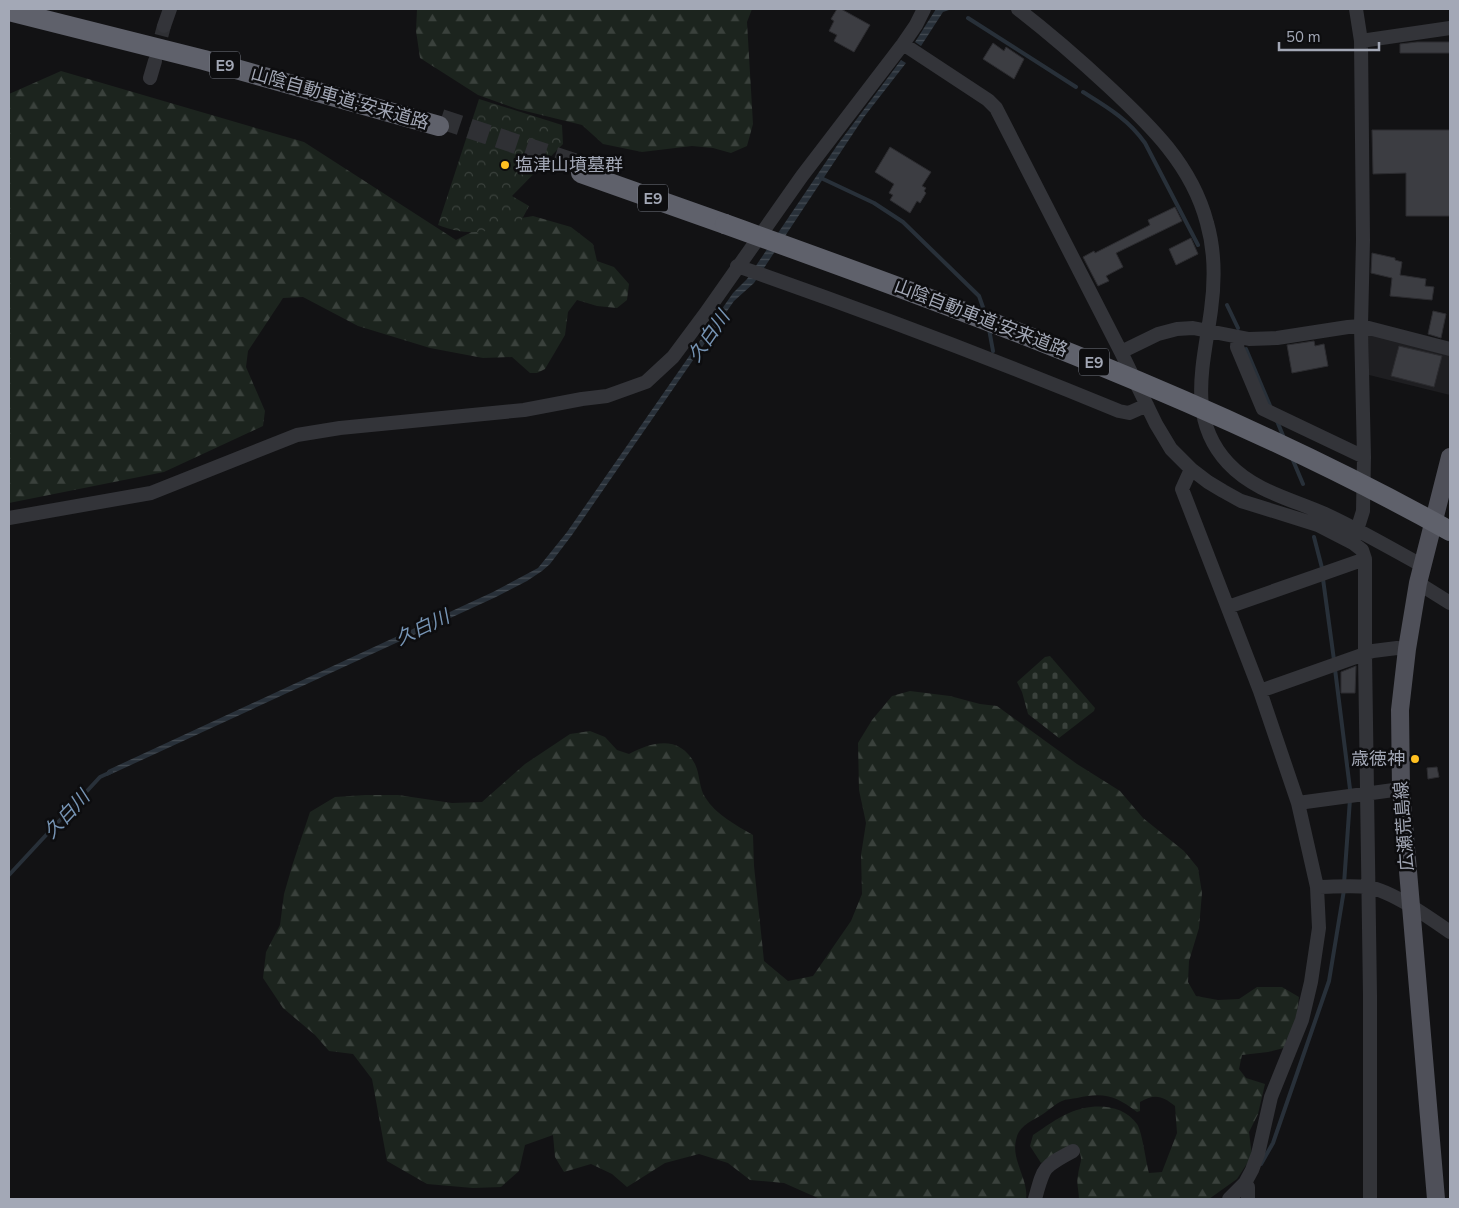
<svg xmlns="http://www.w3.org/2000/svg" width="1459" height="1208" font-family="'Nunito Sans','Noto Sans JP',sans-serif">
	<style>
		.built { fill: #1e1e21 }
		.forest { fill: url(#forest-firs) }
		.cemetery { fill: url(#cemetery-stones) }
		.park { fill: url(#park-crowns) }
		.water { fill: url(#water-rules) }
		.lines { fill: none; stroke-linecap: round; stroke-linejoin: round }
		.stream { stroke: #283039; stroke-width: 4 }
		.building { fill: #3c3d42; stroke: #2c2c30 }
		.minor-tunnel { stroke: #2f3034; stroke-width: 14; stroke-dasharray: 14 7; stroke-linecap: butt }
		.highway-tunnel { stroke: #2f3034; stroke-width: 20; stroke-dasharray: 20 10; stroke-linecap: butt }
		.minor { stroke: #333439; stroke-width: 14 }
		.major { stroke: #4f5059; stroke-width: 18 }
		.highway { stroke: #5f616b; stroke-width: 20 }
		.highway-bridge { stroke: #5f616b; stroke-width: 20 }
		.poi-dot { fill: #ffc020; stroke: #0d0d0f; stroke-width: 2 }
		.labels { text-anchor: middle; stroke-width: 5; stroke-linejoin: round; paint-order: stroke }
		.shield { fill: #0d0d0f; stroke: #767a84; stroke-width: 1 }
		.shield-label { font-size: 16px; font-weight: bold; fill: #a3a8b6 }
		.street-label { font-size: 18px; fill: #a3a8b6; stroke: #0d0d0f }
		.poi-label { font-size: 18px; fill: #a3a8b6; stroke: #0d0d0f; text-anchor: start }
		.water-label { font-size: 19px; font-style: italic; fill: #7694b4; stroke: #0d0d0f }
	</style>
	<defs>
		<pattern id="forest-firs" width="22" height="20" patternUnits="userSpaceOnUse" patternTransform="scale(1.25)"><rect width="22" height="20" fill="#1c241e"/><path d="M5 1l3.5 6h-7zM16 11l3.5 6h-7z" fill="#3a413c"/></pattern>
		<pattern id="cemetery-stones" width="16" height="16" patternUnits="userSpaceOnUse" patternTransform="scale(1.25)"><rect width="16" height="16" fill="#1c241e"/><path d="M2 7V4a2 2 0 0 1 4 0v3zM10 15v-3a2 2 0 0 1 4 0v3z" fill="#3a413c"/></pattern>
		<pattern id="park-crowns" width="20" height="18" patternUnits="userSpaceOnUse" patternTransform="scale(1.25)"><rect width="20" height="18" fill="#1c241e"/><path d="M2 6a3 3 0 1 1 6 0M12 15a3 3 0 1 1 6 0" fill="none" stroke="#3a413c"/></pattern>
		<pattern id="water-rules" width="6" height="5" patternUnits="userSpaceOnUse" patternTransform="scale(1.25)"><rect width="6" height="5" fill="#283039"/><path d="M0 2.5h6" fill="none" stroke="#444b53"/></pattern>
	</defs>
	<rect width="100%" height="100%" fill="#121214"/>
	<path class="built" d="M1368,333L1450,352V395L1369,375Z"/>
	<path class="forest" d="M417,9H752L747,22L753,124L747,146L731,153L713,148L692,146L642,152L603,144L582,125L517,109L478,95L420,58L416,31Z
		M61,71L304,142L456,240L487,224L533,216L571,227L593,244L597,261L614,267L629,284L627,300L617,308L597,306L577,300L568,312L565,335L545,369L537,373H530L512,357L483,358L430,348L358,326L303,297L283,298L248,351L246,367L265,411L263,426L164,472L9,503V94Z
		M910,691L950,696L980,704L997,706L1077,764L1120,791L1143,818L1184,851L1198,868L1202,893L1199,928L1189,961L1188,982L1196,996L1218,1000L1239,999L1257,987H1282L1299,997L1296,1021L1284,1048L1268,1052L1242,1055L1239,1069L1246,1078L1265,1084L1258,1114L1249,1132L1252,1156L1237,1179L1209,1199H1079C1079,1191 1076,1183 1078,1175C1080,1160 1085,1159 1075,1145L1060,1150L1050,1159L1041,1163L1030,1146L1033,1135C1045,1127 1057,1118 1069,1113C1091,1103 1122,1103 1137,1124C1142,1131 1146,1162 1149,1173L1162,1172L1177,1133L1175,1106C1163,1096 1155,1093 1140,1102V1111L1137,1112C1116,1096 1104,1092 1077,1098C1072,1099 1066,1099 1062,1101C1055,1104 1049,1110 1043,1114C1031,1122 1019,1125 1016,1140C1011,1160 1029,1180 1026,1199H820L784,1183L750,1180L728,1163L699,1154L665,1163L627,1187L612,1174L591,1164L564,1172L555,1157L553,1135L525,1145L519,1171L501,1187L473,1188L427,1184L387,1161L372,1079L353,1054L329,1051L315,1035L283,1008L263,978L266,952L280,925L284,894L293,863L310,812L335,797L365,795H398L452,803L482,802L525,764L570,734L590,731L605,737L617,750L629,754C653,741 680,735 695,764C700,774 699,788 705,797C716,815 736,825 753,835L754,866L764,961L788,981L813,976L851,921L862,894L861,855L866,823L859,790L858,743L872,720L892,696Z"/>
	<path class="cemetery" d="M1050,656L1095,708L1094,711L1059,738L1028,714L1022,692L1017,682L1045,657Z"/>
	<path class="park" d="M479,99L562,125L563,144L512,196L529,206L520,223C488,231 471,238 438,225Z"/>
	<path class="water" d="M936,9H952L943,12L921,46L915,42Z
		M901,60L906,63L864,117L754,283L734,301L572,535L550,564L542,571L527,581L496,597L107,776L106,774L108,770L493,592L538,568L567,532L733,293L747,279L838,144Z"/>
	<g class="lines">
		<path class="stream" d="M968,18L1076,87
			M1083,92C1107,107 1128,119 1145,143L1198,245
			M821,178L874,203L903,222L979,296L985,313
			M1227,305L1238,328
			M989,329L993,351
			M1246,349L1271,408
			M1277,421L1284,438
			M1292,458L1303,484
			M1314,537L1322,568
			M1323,579L1334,660
			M1335,669L1350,789
			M9,875L100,777L111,772
			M1344,884L1350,799
			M1261,1164L1273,1143L1329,981L1344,890"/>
	</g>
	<path class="building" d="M837,9H841L870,25L854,52L834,41L837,35L829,31L834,21L831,19Z
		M1417,42H1450V53H1400V44Z
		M993,43L1004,51L1006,47L1024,59L1014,79L983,59Z
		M1372,130H1450V216H1406V173L1373,174Z
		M890,147L931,172L922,186L926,188L924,191L926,193L920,203L917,201L910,213L890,200L893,195L889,193L894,184L875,172Z
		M1175,207L1182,221L1116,253L1123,267L1106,276L1109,281L1098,286L1083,257L1094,251L1095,253L1150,225L1148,220Z
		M1191,238L1198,254L1176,265L1169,249Z
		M1372,253L1395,258V260L1402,262L1400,275L1426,279L1425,286L1434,287L1432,300L1390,296L1392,278L1371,273Z
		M1433,311L1446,314L1441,338L1428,334Z
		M1314,341L1315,346L1324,344L1328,366L1292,373L1287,345Z
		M1399,346L1442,356L1434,387L1391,376Z
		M1356,666L1355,693H1341V672Z
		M1437,767L1439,777L1428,779L1427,768Z"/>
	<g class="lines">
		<path class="minor-tunnel" d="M156,56L164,26"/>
		<path class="highway-tunnel" d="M441,119L583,166"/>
		<path class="minor" d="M1018,9C1049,33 1079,59 1108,86C1150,125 1192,165 1207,223C1215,251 1215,281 1211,310C1204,363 1186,418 1228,463C1254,491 1291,499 1325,514C1358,529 1390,548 1423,566
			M1356,9L1361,41L1363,240L1361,326L1364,457L1363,511L1357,530
			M164,26L170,9
			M1361,41L1450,28
			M903,44L988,100L996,108L1121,352L1156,424L1171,449L1191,469L1208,482L1223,491L1241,501L1318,525L1353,543L1362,550L1365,559V654L1370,995V1199
			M150,78L155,61
			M737,266C866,311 993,359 1119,411L1129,413L1147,405
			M1238,337L1237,347L1263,409L1364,457
			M1121,352L1158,334L1177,329L1193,328L1249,339L1277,338L1348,327L1361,326L1450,349
			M1191,469L1182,489L1260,691L1298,803L1317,887L1319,928L1311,982L1302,1020L1271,1097L1258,1154L1252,1170L1245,1183L1229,1199
			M9,518L151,493L297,435L340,428L524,410L582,399L607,396L646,382L673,357L705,314L802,176L903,44L916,25L924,9
			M1418,583L1450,603
			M1228,607L1365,559
			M1260,691L1373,651L1397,648L1407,649
			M1298,803L1401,789
			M1317,887C1333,887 1352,885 1368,887C1392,891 1430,918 1450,932
			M1245,1183L1248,1187V1199
			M1035,1199C1044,1166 1043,1167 1073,1151"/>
		<path class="major" d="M1436,1199L1401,789L1400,710L1407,649L1418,583L1450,457"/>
		<path class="highway" d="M9,11L204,60L439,126
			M581,173L725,224"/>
		<path class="highway-bridge" d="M725,224C972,313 1220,403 1450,531"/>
	</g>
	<g class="poi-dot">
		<circle cx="505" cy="165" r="5"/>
		<circle cx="1415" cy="759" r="5"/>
	</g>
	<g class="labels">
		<g class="shield">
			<rect x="210" y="51.5" width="30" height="27" rx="4"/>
			<rect x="638" y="184.5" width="30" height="27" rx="4"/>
			<rect x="1079" y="348.5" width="30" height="27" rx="4"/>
		</g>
		<g class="shield-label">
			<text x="225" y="71">E9</text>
			<text x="653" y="204">E9</text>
			<text x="1094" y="368">E9</text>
		</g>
		<g class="street-label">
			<text transform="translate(340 98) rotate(16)" y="6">山陰自動車道;安来道路</text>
			<text transform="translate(981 318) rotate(21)" y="6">山陰自動車道;安来道路</text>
			<text transform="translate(1404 826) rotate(-94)" y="6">広瀬荒島線</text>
		</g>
		<g class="poi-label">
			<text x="515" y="171">塩津山墳墓群</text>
			<text x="1405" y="765" text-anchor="end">歳徳神</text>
		</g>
		<g class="water-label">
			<text transform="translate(708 336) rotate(-55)" y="7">久白川</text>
			<text transform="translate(422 627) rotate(-25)" y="7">久白川</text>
			<text transform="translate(66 814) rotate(-47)" y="7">久白川</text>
		</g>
	</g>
	<rect width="1459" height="1208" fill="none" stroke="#a3a8b6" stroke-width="20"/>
	<path d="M1279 42v8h100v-8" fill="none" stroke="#a3a8b6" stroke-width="2.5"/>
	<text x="1286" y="42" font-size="15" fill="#a3a8b6" stroke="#0d0d0f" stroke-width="4" paint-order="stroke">50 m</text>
</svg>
